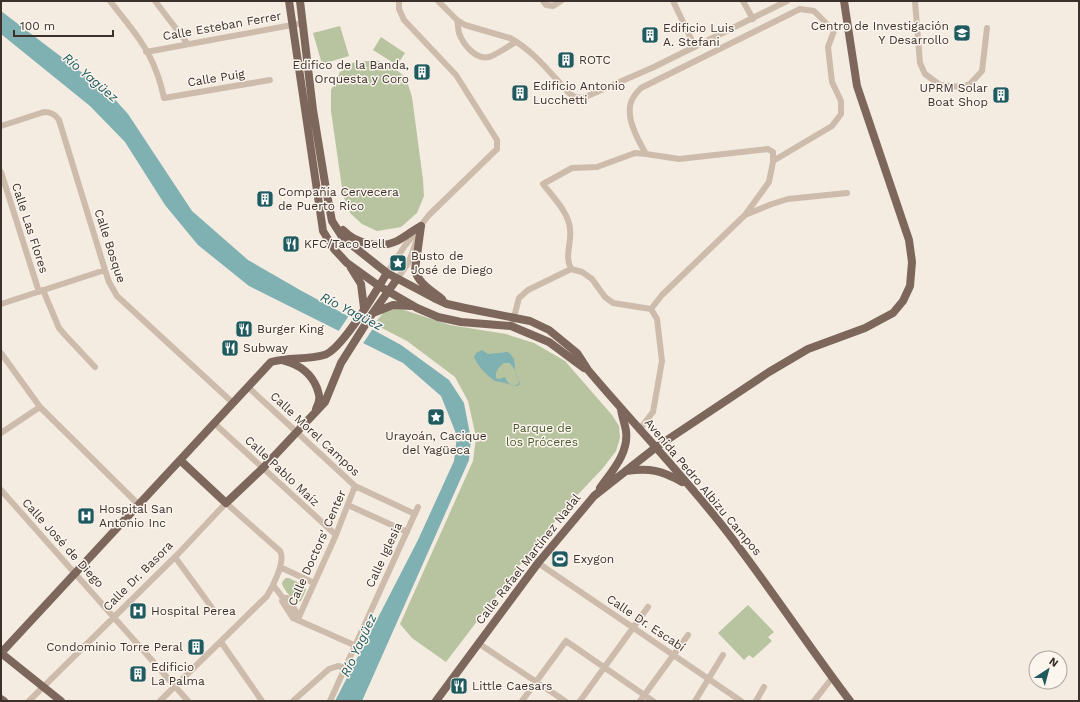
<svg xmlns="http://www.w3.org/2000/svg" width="1080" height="702" font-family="'Work Sans',sans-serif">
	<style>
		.green { fill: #b8c4a0 }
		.water { fill: #7fb0b2; fill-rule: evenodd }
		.pier { fill: #f4ebe1 }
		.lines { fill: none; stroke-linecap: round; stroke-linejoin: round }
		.minor { stroke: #cdbbac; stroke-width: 6 }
		.major { stroke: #7d675c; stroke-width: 8 }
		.labels { text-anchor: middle; stroke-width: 3; stroke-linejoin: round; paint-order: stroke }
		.street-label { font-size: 12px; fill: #3b302b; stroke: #fbf5ee }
		.poi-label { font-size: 12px; fill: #3b302b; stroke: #fbf5ee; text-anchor: start }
		.park-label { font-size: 12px; fill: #4a5a2e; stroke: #fbf5ee }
		.water-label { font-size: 13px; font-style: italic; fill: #1f5a5e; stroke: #fbf5ee }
	</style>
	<rect width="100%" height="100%" fill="#f4ebe1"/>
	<path class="green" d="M340,26L349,56L322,64L313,33Z
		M381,37L405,53L397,65L373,50Z
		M375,60L392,66L406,78L412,97L423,180L424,196L417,213L401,227L377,231L362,224L350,213L343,195L331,111V90L340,72L352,63Z
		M398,308L450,325L506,334L534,343L565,361L612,415L619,426L620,438L616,451L603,468L569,504L529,553L446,662L412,638L400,624L473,461L476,437L468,401L455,377L407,341L374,324L384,312Z
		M286,578H289L305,586L306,590L301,601L297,602C293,601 283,588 282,584C282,581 284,580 286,578Z
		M748,605L774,632L768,637L772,641L753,658L749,655L744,660L718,633Z"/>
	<path class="water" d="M1,11L110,94L128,114L192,211L248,260L300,290L401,345L449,380L464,403L471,439L469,460L362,701H335L418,540L454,461L457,436L441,396L403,363L249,286L198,245L165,205L125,142L90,106L1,34Z
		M482,350L488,354L508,352C518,361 513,363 516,374C517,378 519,379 520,384L517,386C513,386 512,385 508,384C504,382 499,382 495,381C487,376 477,365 474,357L476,353ZM504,363H509C514,366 518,377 519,383C513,389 507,383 505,377L499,379L496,378C495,371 499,367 504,363Z"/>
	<path class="pier" d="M350,314L374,327L362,345L338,332Z"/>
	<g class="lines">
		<path class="minor" d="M110,1C127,23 147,45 156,71C160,80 162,89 164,98L270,80
			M155,1L187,43
			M438,1L457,20L465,25L510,38C534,51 551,74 569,93L575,97L583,98L654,67L787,1
			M543,1L546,5L553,6L561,1
			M673,1L695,47
			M743,1L753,19
			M915,1L920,63L925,74L940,85L961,87L970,84L982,71L987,28
			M457,20C458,24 458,29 459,33C463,44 475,60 489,57C496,55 510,45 516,42
			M146,52L303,23
			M1,126L44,112C51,112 55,114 59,120L105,270L109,282L117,296L233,403
			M1,172L39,292
			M745,215L769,182L773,162V152L768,149L679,159L646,154C638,140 623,114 633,98C635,94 638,91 641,88L800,9L814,11L834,31L828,47L832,82L841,101V114L832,126L773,161
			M571,269C564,255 572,244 570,229C569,213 553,197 543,184L572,168L597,167L635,153L646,154
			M387,273L404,247L429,215L497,149V140L456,75L404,20L399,9V1
			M397,279L409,262L417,239
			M43,290L59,328L65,335L95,367
			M1,304L105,270
			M513,321L519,298L528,290L571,269L582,272L592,279L605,297L613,303L651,309L662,295L745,215L772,204L788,199L847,193
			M1,353L40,407L139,505
			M248,387L355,486L415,514
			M214,423L336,535
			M639,430L653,412L662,361L657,319L651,309
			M1,433L40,407
			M1,490L188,701
			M348,505L407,532
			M175,557L215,612
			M538,563L741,701
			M280,567L314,583
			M273,585L283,598L282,601L293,618L354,645
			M283,598H287L299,616
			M298,619L336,535L355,486
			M221,642L262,701
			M478,643L565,701
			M29,701L178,554L226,503L280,551C286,561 273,586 267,596L160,701
			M293,701L329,669L338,666L345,668
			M330,701L418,507
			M522,701L566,641L653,701
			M580,701L648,607
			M640,701L688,635
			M695,701L723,655
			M756,701L764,687
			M814,701L832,678"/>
		<path class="major" d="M289,1L322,224L323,231L334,249L347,263L379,286L417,308L438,317L461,322L511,326L549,342L584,368
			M300,1L313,110L326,189L332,221L343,238L387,273L434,298L447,304L465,308L530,321L549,330L577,353L588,370C632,422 679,471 721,524C766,581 806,643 850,701
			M421,226L415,270C418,283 432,291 442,299
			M343,230C356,244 380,249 397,241C405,237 413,230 421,226
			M351,268L361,284L364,308
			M373,313L393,305L411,306
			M285,361C300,365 311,373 317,388C318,391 320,397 319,400C319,403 317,406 316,409
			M180,460L226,503L263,468L325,402L341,363L372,314L397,279
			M626,471C650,468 661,470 682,482
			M600,488C612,471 629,453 626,431C625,424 622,417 621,409
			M1,653L271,362C289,357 307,360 324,355C342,350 376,291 387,273
			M1,653L61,701
			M1,699L4,701
			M436,701L538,563L594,496L655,448L769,372L808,349L865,328L893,313L903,301L910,286L912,262L909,240L857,86L844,1"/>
	</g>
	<defs>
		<g id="university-square" transform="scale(0.9)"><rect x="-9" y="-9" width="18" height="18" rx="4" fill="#1f5a5e" stroke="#fbf5ee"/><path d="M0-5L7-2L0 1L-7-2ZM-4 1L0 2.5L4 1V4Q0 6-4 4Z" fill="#fff"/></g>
		<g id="building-square" transform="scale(0.9)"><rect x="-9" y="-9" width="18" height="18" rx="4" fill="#1f5a5e" stroke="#fbf5ee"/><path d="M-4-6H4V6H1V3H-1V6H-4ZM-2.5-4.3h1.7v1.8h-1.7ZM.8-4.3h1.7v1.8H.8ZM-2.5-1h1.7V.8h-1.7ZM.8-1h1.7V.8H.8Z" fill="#fff"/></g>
		<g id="restaurant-square" transform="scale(0.9)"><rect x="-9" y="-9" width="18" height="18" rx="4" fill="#1f5a5e" stroke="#fbf5ee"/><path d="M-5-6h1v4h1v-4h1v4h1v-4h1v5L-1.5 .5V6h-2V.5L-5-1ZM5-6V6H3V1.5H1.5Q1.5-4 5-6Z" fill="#fff"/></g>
		<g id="sight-square" transform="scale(0.9)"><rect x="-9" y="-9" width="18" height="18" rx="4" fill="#1f5a5e" stroke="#fbf5ee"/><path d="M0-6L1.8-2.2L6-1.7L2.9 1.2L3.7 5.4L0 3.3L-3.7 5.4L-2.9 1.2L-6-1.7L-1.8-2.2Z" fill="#fff"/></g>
		<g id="hospital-square" transform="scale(0.9)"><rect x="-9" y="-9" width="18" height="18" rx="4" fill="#1f5a5e" stroke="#fbf5ee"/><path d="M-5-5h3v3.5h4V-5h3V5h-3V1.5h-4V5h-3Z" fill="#fff"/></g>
		<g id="stadium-square" transform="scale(0.9)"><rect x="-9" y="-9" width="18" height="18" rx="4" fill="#1f5a5e" stroke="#fbf5ee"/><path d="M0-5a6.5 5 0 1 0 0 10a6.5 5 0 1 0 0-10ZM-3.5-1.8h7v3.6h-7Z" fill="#fff"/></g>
	</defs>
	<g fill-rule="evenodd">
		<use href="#university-square" x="962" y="33"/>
		<use href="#building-square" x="650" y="35"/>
		<use href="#building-square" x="566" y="60"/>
		<use href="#building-square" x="422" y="72"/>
		<use href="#building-square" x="520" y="93"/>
		<use href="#building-square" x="1001" y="95"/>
		<use href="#building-square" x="265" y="199"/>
		<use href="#restaurant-square" x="291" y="244"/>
		<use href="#sight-square" x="398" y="263"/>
		<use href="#restaurant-square" x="244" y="329"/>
		<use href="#restaurant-square" x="230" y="348"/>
		<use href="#sight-square" x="436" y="417"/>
		<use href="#hospital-square" x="86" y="516"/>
		<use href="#stadium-square" x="560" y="559"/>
		<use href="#hospital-square" x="138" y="611"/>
		<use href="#building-square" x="196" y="647"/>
		<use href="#building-square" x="138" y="674"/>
		<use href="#restaurant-square" x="459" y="686"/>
	</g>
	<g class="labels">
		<g class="street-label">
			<text transform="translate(222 26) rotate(-10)" y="4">Calle Esteban Ferrer</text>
			<text transform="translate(216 78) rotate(-9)" y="4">Calle Puig</text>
			<text transform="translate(30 228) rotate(72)" y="4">Calle Las Flores</text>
			<text transform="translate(110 246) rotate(72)" y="4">Calle Bosque</text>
			<text transform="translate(315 434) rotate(43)" y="4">Calle Morel Campos</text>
			<text transform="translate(282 471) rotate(43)" y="4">Calle Pablo Maíz</text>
			<text transform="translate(703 487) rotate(50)" y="4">Avenida Pedro Albizu Campos</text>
			<text transform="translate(63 543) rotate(48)" y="4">Calle José de Diego</text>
			<text transform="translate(317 548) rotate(-66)" y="4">Calle Doctors' Center</text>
			<text transform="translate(384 555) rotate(-65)" y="4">Calle Iglesia</text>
			<text transform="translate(528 559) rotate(-52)" y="4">Calle Rafael Martínez Nadal</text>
			<text transform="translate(138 576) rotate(-45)" y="4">Calle Dr. Basora</text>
			<text transform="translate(646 623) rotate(34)" y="4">Calle Dr. Escabí</text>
		</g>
		<g class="poi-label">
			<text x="949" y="30" text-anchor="end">Centro de Investigación<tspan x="949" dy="14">Y Desarrollo</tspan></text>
			<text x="663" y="32">Edificio Luis<tspan x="663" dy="14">A. Stefani</tspan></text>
			<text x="579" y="64">ROTC</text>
			<text x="409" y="69" text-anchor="end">Edifico de la Banda,<tspan x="409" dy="14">Orquesta y Coro</tspan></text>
			<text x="533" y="90">Edificio Antonio<tspan x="533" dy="14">Lucchetti</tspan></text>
			<text x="988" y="92" text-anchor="end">UPRM Solar<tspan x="988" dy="14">Boat Shop</tspan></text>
			<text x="278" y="196">Compañía Cervecera<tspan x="278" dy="14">de Puerto Rico</tspan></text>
			<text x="304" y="248">KFC/Taco Bell</text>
			<text x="411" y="260">Busto de<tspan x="411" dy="14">José de Diego</tspan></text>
			<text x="257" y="333">Burger King</text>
			<text x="243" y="352">Subway</text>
			<text x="436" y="440" text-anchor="middle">Urayoán, Cacique<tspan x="436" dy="14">del Yagüeca</tspan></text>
			<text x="99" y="513">Hospital San<tspan x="99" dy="14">Antonio Inc</tspan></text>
			<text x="573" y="563">Exygon</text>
			<text x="151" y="615">Hospital Perea</text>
			<text x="183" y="651" text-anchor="end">Condominio Torre Peral</text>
			<text x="151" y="671">Edificio<tspan x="151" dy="14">La Palma</tspan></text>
			<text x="472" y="690">Little Caesars</text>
		</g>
		<g class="park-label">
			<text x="542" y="432">Parque de<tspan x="542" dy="14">los Próceres</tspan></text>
		</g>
		<g class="water-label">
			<text transform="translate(91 77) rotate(40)" y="5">Río Yagüez</text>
			<text transform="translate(352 311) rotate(27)" y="5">Río Yagüez</text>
			<text transform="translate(358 645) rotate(-65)" y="5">Río Yagüez</text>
		</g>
	</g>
	<rect width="1080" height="702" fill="none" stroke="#3b302b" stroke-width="4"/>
	<g transform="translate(1048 670) rotate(36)"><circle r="19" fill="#fbf5ee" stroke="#aea6a0"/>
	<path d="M0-3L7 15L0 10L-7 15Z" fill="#1f5a5e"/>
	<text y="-6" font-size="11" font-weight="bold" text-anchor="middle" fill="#3b302b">N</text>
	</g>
	<path d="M14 30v6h99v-6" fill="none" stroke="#3b302b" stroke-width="2"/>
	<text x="20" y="30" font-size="12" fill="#3b302b" stroke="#fbf5ee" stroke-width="3" paint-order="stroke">100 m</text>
</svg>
